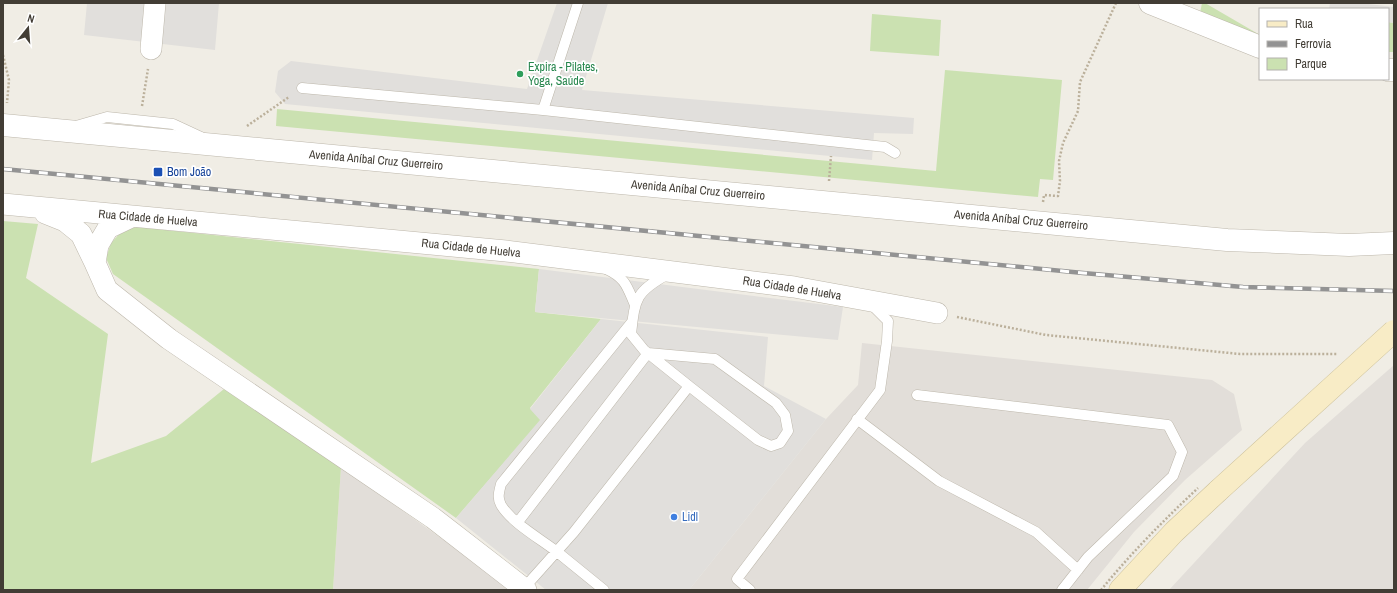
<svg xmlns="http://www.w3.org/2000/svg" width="1397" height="593" font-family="'Archivo Narrow',sans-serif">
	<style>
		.industrial { fill: #e2ded9 }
		.green { fill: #cbe1b1 }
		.parking { fill: #e1dfdc }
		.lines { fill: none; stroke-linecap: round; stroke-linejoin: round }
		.service-casing { stroke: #bdb7ab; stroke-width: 11 }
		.minor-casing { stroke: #bdb7ab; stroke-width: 22 }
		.tertiary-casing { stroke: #bdb7ab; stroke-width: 23 }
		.secondary-casing { stroke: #cbbf98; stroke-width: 23 }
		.path { stroke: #bbb09b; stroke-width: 2.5; stroke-dasharray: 2 2; stroke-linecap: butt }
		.service { stroke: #fff; stroke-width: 10 }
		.minor { stroke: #fff; stroke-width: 21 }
		.tertiary { stroke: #fff; stroke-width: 22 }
		.secondary { stroke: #f8ecc6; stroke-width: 22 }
		.rail-casing { stroke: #939393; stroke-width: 4.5 }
		.rail { stroke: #fff; stroke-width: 3; stroke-dasharray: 9; stroke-linecap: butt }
		.secondary-bridge-casing { stroke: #cbbf98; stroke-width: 23; stroke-linecap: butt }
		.path-bridge { stroke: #bbb09b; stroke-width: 2.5; stroke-dasharray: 2 2; stroke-linecap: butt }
		.secondary-bridge { stroke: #f8ecc6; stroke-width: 22 }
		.leisure-dot { fill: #2e9e5b; stroke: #fff; stroke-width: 1.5 }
		.transit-dot { fill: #1a4fb4; stroke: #fff; stroke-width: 1.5 }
		.shop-dot { fill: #3f7fe0; stroke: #fff; stroke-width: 1.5 }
		.labels { text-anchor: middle; stroke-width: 3.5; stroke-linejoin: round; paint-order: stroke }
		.leisure-label { font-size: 12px; fill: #27864d; stroke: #fff; text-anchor: start }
		.street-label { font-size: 12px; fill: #423d35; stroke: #fff }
		.transit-label { font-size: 12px; fill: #164399; stroke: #fff; text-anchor: start }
		.shop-label { font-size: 12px; fill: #366cbe; stroke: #fff; text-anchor: start }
	</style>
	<rect width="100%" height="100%" fill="#f0ede5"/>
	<path class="industrial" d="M862,343L1212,380L1234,394L1242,430L1185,480L1134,532L1087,590H689L826,419L858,385Z
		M1394,365V590H1169L1305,443Z
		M341,467L514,590H333Z"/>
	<path class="green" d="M1202,3H1205L1260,35L1200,13Z
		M872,14L941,20L939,56L870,51Z
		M1388,22L1394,23V52H1388Z
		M945,70L1062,80L1053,180L1040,179L1038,197L276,126L277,109L936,171Z
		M3,221L38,224L26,278L108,334L91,463L166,436L224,389L341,467L333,590H3Z
		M137,227L539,269L535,312L601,319L530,408L541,420L456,518L113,274L106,258L111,243L122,231Z"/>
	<path class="parking" d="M87,3H219L215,50L84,35Z
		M557,3H608L582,90L914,118L913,134L874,133L872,160L285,104L275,92L278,71L291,61L527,89Z
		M1330,3H1360L1394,7V23L1388,22V9H1329Z
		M539,269L843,307L838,340L535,312Z
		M601,319L768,337L764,386L826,419L689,590H546L456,518L540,420L530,409Z"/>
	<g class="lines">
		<g class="service-casing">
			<path id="service" d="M302,88L543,110L885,147L895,153
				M543,110L578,3
				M76,126L107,117L173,124L201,137
				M606,269C626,278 627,287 635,305
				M917,395L1168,425L1182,452L1173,476L1088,557L1062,590
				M857,419L939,481L1036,532L1078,570
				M518,522L648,353L715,359L776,403L785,415L788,431L780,443L771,446L758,440L689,386
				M524,588L574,532L689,386L644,350L631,334C635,299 635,292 668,274
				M604,590C588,577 572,564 556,551C539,538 512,523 501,505C497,498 499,492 501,484L632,322
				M750,590L737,579L880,390L887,341L888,321L871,304"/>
		</g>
		<g class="minor-casing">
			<path id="minor" d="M151,49L155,3
				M3,204L506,251L794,287L937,313
				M45,213L65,221L81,234L95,263
				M131,217L108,228L98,245L95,263L107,290L169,339L433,518L526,590"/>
		</g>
		<g class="tertiary-casing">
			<path id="tertiary" d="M1150,3L1260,47
				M1388,70H1394
				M3,125L1227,240L1349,245L1394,243"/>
		</g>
		<g class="secondary-casing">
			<path id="secondary" d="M1120,590L1174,532L1219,490"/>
		</g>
		<path class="path" d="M3,55L9,80L7,103
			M142,106L148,69
			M247,126L289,97
			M829,181L831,156
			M1043,202L1044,195L1058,196L1060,181L1059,161L1063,143L1078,111L1080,82L1116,3
			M957,317L1046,335L1240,354H1337"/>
		<use href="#service" class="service"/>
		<use href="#minor" class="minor"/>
		<use href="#tertiary" class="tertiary"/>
		<use href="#secondary" class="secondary"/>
		<g class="rail-casing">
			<path id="rail" d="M3,169L1083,273L1243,287L1394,291"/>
		</g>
		<use href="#rail" class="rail"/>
		<g class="secondary-bridge-casing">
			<path id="secondary-bridge" d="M1219,490L1394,331"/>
		</g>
		<path class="path-bridge" d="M1101,590C1131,553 1164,520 1198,488"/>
		<use href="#secondary-bridge" class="secondary-bridge"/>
	</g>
	<circle class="leisure-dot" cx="520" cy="74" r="4"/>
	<rect class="transit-dot" x="153" y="167" width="10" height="10" rx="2"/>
	<circle class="shop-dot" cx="674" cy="517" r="4"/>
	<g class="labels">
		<g class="leisure-label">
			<text x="528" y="71">Expira - Pilates,<tspan x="528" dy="14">Yoga, Saúde</tspan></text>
		</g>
		<g class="street-label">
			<text transform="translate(376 160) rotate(5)" y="4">Avenida Aníbal Cruz Guerreiro</text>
			<text transform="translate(698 190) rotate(5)" y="4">Avenida Aníbal Cruz Guerreiro</text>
			<text transform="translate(148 218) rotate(5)" y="4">Rua Cidade de Huelva</text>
			<text transform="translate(1021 220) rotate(5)" y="4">Avenida Aníbal Cruz Guerreiro</text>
			<text transform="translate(471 248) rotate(6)" y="4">Rua Cidade de Huelva</text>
			<text transform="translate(792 288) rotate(9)" y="4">Rua Cidade de Huelva</text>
		</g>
		<g class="transit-label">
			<text x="167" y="176">Bom João</text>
		</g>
		<g class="shop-label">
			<text x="682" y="521">Lidl</text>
		</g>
	</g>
	<rect width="1397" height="593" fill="none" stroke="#423d35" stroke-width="8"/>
	<rect x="1259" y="8" width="130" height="72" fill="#ffffff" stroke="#b3b1ae"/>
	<rect x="1267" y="21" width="20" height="6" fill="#f8ecc6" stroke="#b3b1ae"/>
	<text x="1295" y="28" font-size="12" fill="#423d35">Rua</text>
	<rect x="1267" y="41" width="20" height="6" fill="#939393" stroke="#b3b1ae"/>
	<text x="1295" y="48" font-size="12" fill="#423d35">Ferrovia</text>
	<rect x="1267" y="58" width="20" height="12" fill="#cbe1b1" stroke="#b3b1ae"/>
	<text x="1295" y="68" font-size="12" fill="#423d35">Parque</text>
	<g transform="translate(28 28) rotate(17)" stroke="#ffffff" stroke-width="3" paint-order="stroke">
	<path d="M0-3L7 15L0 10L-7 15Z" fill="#423d35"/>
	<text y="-6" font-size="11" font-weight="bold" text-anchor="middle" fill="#423d35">N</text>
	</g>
</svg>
